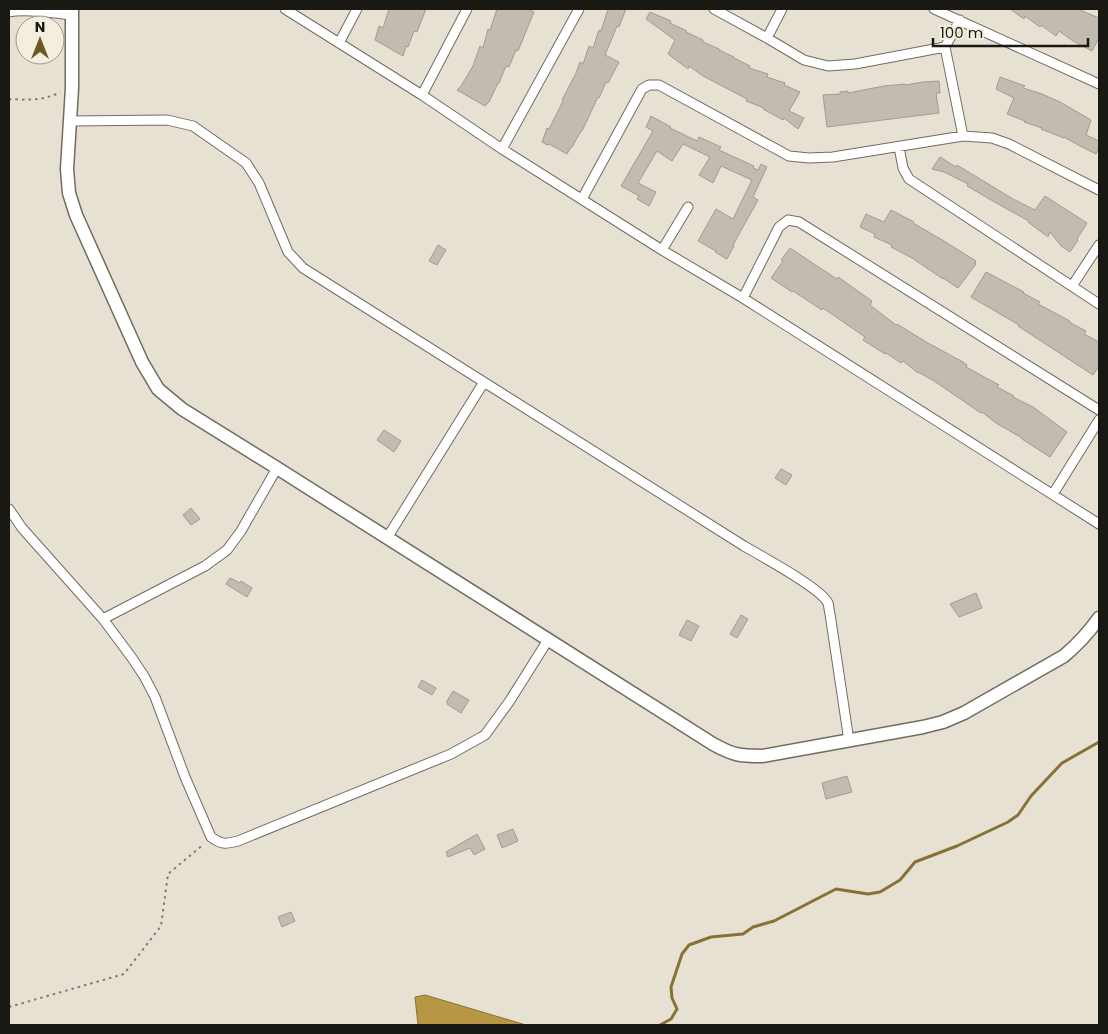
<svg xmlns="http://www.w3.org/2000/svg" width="1108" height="1034" font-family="Poppins,sans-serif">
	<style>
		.water { fill: #b79744; stroke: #887135 }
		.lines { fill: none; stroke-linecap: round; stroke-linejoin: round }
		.stream { stroke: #887135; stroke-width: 3 }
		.building { fill: #c1bcaf; stroke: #a19c8f }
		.street-casing { stroke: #716c60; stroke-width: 11 }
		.secondary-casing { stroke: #716c60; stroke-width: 15 }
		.path { stroke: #7f7b72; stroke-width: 2; stroke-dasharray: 2.5 4; stroke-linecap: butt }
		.street { stroke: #fff; stroke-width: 9 }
		.secondary { stroke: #fff; stroke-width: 12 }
	</style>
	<rect width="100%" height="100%" fill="#e7e1d3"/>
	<path class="water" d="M425,995L526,1025H418L415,997Z"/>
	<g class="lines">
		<path class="stream" d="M660,1025L671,1019L677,1009L672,998L671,987L682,954L689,945L711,937L743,934L753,927L774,921L836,889L868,894L880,892L900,880L915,862L957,846L1008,822L1018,815L1031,796L1062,763L1099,742"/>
	</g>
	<path class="building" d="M389,9H426L417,32L414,31L408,47L406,46L403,56L375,40L379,26L383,28Z
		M497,9H528L534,12L518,51L516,50L509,67L506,66L499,83H498L489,102L485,106L457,90L461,86L473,66L480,46L483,48L488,29L490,30Z
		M608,9H626L619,27L617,26L605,55L619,62L608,83L606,82L599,98L598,97L582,131H581L572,147H571L567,154L549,144L547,145L542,142L547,128L549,129L563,101L562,100L576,73L580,62L583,64L589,46L593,48L599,30L601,31Z
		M1010,9H1078L1099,18V38L1092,51L1073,41L1059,31L1056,36L1041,25L1040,27L1025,16L1024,19Z
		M650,12L671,21L670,23L687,31L686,32L703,40V42L719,49V50L734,57V58L750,66L749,68L768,74L767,77L785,83L784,85L800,92L789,111L804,118L798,129L784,118L783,120L763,109L764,108L746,101L747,99L703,76L689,66L688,69L668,54L675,40L646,19Z
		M1000,77L1025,86L1023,88L1042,94L1060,102L1091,120L1086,135L1099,141V147L1096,154L1080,146L1064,137V138L1041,129L1042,128L1024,122L1025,121L1007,114L1014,98L996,89Z
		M939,81L940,93H936L939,113L827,127L823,95L840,94V92L848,91V93L884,86L905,84V85L923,82Z
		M651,116L671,127L670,128L697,141L699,137L721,147L719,150L754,166L753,168L758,170L761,164L767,167L753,197L758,200L733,245L734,246L727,259L715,252L716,251L698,241L716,209L733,219L752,180L721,166L713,183L699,175L710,157L683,144L672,161L657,151L638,183L656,192L649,206L637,199L639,196L621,186L653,131L646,127Z
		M940,157L956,167L957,165L1013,199L1035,210L1045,196L1087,223L1077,239L1078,240L1070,252L1061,246L1050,232L1048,237L1028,222L1029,221L1005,208L967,186L968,184L944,172L932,169Z
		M891,210L914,222L913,223L944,241L976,261L975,263L976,264L958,288L943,278V279L912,258L891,247L892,245L874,237L875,234L860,227L866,214L884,222Z
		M438,245L446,250L437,265L429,261Z
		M790,248L820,268L837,279L838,277L872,301L870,305L896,325L897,324L928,343L963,362L967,365L966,367L999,385L997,387L1014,396L1013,397L1033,407L1067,432L1050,457L1022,439V438L996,423L982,412L981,413L934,381L918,372V373L903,361L901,363L886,353L885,354L863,340L865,337L823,308L822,310L793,291L792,292L771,278L783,261L781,260Z
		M986,272L1024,292L1023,293L1040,302L1038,304L1070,321L1069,322L1086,331L1084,334L1099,342V366L1093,375L1018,326L1019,325L971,297Z
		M384,430L401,441L394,452L377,440Z
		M781,469L792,475L786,485L775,478Z
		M191,508L200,519L191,525L183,515Z
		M230,578L240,583L241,581L252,588L247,597L226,584Z
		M976,593L982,608L959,617L950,604Z
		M741,615L748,619L737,638L730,634Z
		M687,620L699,626L691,641L679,635Z
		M422,680L436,688L432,695L418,687Z
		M453,691L469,700L461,713L447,704V701Z
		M847,776L852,792L826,799L822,783Z
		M513,829L518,841L502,848L497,835Z
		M477,834L485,849L474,855L470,848L448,857L446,852Z
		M291,912L295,921L282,927L278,917Z"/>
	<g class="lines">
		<g class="street-casing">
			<path id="street" d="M285,9L422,95L502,149L662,250L743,298L1099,524
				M714,9L767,38L804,60L828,66L855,64L945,47L960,20
				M934,9L1099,84
				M9,12C25,8 54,13 71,15
				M767,38L782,9
				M339,43L357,9
				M945,47L963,136
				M422,95L467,9
				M71,121L167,120L193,126L246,163L259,183L288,252L303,268L744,546C761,556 821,588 828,603C829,606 829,611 830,614L849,741
				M899,147L903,168L909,179L1099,304
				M502,149L579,9
				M582,199L642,89L649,85H659L789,156L809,158L833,157L963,136L992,138L1009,144L1099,190
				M662,250L688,207
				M1072,286L1099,245
				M743,298L779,227L788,220L799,222L1099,410
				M1053,494L1099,420
				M9,509L22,528L103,619L132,658L144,676L155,697L185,777L211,837C222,845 225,844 238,841L451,754L485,735L509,702L548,640
				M387,538L484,382
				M103,619L205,566L227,550L241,531L277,468"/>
		</g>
		<g class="secondary-casing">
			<path id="secondary" d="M72,9V88L67,169L69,193L76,215L142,362L158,389L182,409L277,468L713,744C733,755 739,756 762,756L923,727L943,722L964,713L1064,656C1077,645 1089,632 1099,618"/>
		</g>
		<path class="path" d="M9,99C25,100 45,101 60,92
			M9,1007L124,974L161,926L168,874L204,844"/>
		<use href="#street" class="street"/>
		<use href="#secondary" class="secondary"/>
	</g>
	<rect width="1108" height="1034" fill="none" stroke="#1a1813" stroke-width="20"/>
	<g transform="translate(40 40)"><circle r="24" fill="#f4eee0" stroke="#9d988e"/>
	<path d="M0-4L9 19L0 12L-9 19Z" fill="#6b5826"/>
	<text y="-8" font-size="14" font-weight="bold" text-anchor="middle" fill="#1a1813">N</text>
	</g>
	<path d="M933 38v8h155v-8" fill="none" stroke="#1a1813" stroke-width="2.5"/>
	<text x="940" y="38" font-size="15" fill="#1a1813" stroke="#f4eee0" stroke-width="4" paint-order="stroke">100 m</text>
</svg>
